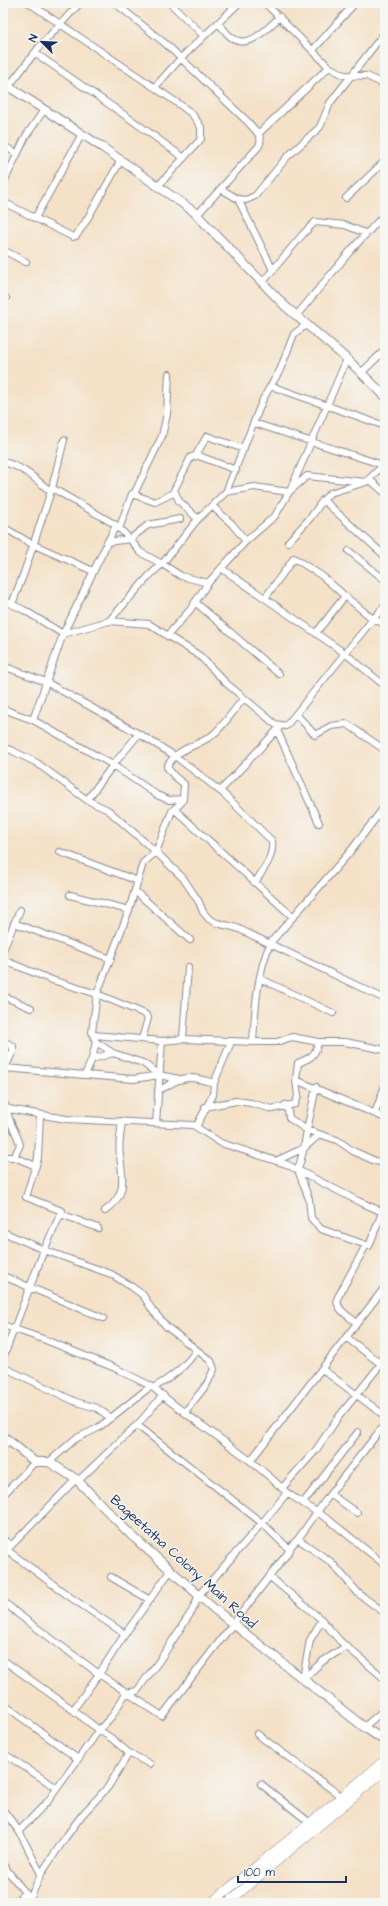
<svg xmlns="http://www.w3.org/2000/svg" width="388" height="1906" font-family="'Architects Daughter',sans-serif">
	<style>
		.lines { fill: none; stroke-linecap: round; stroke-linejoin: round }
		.street-casing { stroke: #888892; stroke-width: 8 }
		.secondary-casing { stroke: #888892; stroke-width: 10 }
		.primary-casing { stroke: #888892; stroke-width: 10 }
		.street { stroke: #fff; stroke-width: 6 }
		.secondary { stroke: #fff; stroke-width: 8 }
		.primary { stroke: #fff; stroke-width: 9 }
		.labels { text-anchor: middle; stroke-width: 3; stroke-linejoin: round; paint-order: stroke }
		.street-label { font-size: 14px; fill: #1b2f5e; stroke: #f6f6f2 }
	</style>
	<rect width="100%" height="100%" fill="#f6f6f2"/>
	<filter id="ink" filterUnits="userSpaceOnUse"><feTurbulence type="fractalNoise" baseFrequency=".025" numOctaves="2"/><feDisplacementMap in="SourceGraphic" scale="8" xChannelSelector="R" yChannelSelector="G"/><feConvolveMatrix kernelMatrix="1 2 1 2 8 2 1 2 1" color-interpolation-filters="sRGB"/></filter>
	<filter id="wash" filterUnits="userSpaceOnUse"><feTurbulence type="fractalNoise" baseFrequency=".012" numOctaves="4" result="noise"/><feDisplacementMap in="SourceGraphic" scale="16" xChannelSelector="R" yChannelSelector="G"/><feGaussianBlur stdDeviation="0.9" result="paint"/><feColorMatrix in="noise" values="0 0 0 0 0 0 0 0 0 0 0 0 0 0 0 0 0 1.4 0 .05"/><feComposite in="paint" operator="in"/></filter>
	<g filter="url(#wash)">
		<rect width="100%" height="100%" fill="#f4e1c7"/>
	</g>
	<g filter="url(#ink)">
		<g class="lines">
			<g class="street-casing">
				<path id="street" d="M29,3L179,104L192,114L201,127V139L158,186
					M115,3L167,45L249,123C255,131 264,136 259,146L197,215
					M170,3L204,36
					M265,3L329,67L344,75L367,76L385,85
					M218,23C223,28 228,36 234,39C250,49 268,27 280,17
					M313,50L355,3
					M35,53L136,123L184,158
					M9,86L40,46L80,3
					M155,87L181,58L239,3
					M258,134L329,67
					M3,145L17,154
					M3,184L26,136L44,110
					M221,189L238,199L246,200L255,196L287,157L320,127L330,103L385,32
					M346,198L385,161
					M238,199L273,270
					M3,202L73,237L76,236L86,221L121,160
					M35,218L82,134
					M3,250L26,262
					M262,283L303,234L315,222L345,225L365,233
					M3,296L6,298
					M296,316L352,249L385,214
					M361,373L385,350
					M271,386L385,426
					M254,423L383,465
					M196,455L207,436L244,449
					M3,462C22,466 36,479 50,491
					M369,479L385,493
					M366,482L385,463
					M290,491L347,359
					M134,494L162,436L167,414L169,374
					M172,494L191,457L199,456L236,470
					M323,500L385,556
					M212,506L232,524L246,541L275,516L289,492L254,487L226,492
					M117,526L130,539L148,525L180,519
					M3,527L32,544L93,571
					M119,529L132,494L155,502L175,492L179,501L198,519
					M107,542L130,539L140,552L162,564L149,576L109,621
					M288,542L311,517L323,500L330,493L366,482L307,476L289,492
					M349,551L385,580
					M221,568L346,654L385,686
					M208,583L181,576L162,564L198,519L226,492L263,399L280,370L294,334L306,325
					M345,596L373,619L385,624
					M265,598L294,558L322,576L345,596L316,633
					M3,600L24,610L63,634L109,621L149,624L200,656L226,683L275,724L286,726L373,619L385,606
					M195,602L279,674
					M12,604L24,573L52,488L64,440
					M167,636L190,610L208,583L246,541
					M3,666L46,682L141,735
					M244,698C235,709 226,722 216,732C201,747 178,745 167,767L174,776L184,784L183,799L181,803L172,811L156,852L183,878L199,902L203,912L209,919L217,923L237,928L385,999
					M3,709L33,720L113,765L137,736L141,735L175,756L205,779L226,796L272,841C274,858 263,869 255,883
					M296,714L315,735L331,726L347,724L385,750
					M33,720L63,634L116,525L52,488
					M277,730L319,823
					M3,748L11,750L37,763L87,800L108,810L156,852L143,863L129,910L97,994L92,1032L96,1042L113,1053L92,1059L85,1075L134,1079L159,1075L179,1079
					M220,791L279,728
					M87,800L113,765L157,795L169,800L183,799
					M174,809L293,917
					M60,852L138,881
					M135,891L190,940
					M70,895L129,910
					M14,923L111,959
					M3,950L20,910
					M3,960L52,980L97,994L145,1014L148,1018L142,1039
					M261,979L333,1013
					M3,996L31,1008
					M94,1035L162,1041
					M183,1039L188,967
					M3,1041L13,1046V1051L5,1068L3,1085
					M253,1042H277L292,1037L318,1042H345L385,1050
					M318,1042C316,1055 311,1058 298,1063L296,1080L385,1118
					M113,1053L143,1063L159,1075
					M92,1059L96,1042
					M5,1068L85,1075
					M214,1083L231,1042
					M158,1090C166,1088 171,1082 179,1080C190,1075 203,1080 214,1083L213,1095L196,1127
					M3,1101C9,1110 6,1110 9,1118C12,1128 18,1135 20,1145L14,1157
					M285,1105L288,1110L289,1118L307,1130L316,1087
					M205,1107L236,1101L251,1103L272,1109L295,1104L298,1096L296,1080
					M3,1108L66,1119L193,1125L221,1143L286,1164L358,1201L385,1213
					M375,1113L385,1086
					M156,1123L162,1041L183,1039L253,1042C255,1010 257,971 271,942L349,853L385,806
					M319,1135L304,1148L307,1130L337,1140L353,1151L375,1161L385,1163
					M3,1157H14L36,1166
					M276,1161L304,1148L298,1170L309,1199L311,1218L321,1229L369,1246L385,1205
					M105,1211C127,1195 123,1180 120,1156C118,1145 121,1132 122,1121
					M61,1214L98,1228
					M3,1232L44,1250L111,1274L132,1287L143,1295L153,1311L167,1327L211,1361L214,1369L207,1384L185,1412
					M3,1276L103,1318
					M357,1323C349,1316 337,1311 337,1299L366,1245
					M3,1325L43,1339L115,1368L151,1386
					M346,1337L385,1367
					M3,1358L44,1250L62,1211L26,1197L38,1158L40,1115
					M3,1367L76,1402L97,1408L111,1418
					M322,1369L385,1416
					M153,1388C168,1380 188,1365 196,1350
					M3,1447L8,1441
					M251,1460L385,1287
					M49,1462L75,1439L98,1428L151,1386C195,1424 246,1452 287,1493
					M76,1479L7,1550L70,1597L125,1634L99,1674L162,1716L290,1550
					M78,1481L140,1422L163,1395
					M282,1488L316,1450L337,1419L385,1359
					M330,1494L357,1513
					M3,1495L35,1462
					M303,1503L358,1432
					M3,1539L11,1546
					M298,1539L330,1494L385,1424
					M385,1565L329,1520L287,1493L262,1523L290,1550L291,1546L298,1539L331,1562L359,1594L385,1613
					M111,1577L150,1600
					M270,1577L322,1620
					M3,1601L18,1614L99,1674L73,1710
					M125,1634L171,1570
					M3,1660L73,1710L99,1730L48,1801L19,1831
					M303,1679L310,1640L322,1620L340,1641L385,1679
					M303,1679L323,1661L347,1646
					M3,1704L78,1759
					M364,1727L385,1709
					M257,1734L342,1797
					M3,1753L57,1788
					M129,1753L111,1738L99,1730L112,1716L126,1693L137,1691L159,1661L192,1611L199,1595L262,1523L137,1425
					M261,1784L309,1822
					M3,1810L19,1831L41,1874
					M3,1865L30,1899
					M16,1903L25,1892
					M34,1903L30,1899L41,1874L65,1838L82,1815L108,1787L129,1753L150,1764"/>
			</g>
			<g class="secondary-casing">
				<path id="secondary" d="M3,83L102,147L193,211L285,306L347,359L385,396
					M3,1436L35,1462H49L76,1479L130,1534L213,1608L364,1727L385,1741"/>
			</g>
			<g class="primary-casing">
				<path id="primary" d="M211,1903C269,1856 329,1809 385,1760
					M227,1903L385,1770"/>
			</g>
			<use href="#street" class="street"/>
			<use href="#secondary" class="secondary"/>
			<use href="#primary" class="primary"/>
		</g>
	</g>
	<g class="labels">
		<g class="street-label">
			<text transform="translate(184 1561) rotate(42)" y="5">Bageetatha Colony Main Road</text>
		</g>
	</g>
	<rect width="388" height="1906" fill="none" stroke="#f6f6f2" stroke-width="16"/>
	<g transform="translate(42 42) rotate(294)" stroke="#f6f6f2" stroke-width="3" paint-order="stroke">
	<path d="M0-3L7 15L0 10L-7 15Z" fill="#1b2f5e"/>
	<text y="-6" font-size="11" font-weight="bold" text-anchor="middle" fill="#1b2f5e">N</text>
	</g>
	<path d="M238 1876v6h108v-6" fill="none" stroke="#1b2f5e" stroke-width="2"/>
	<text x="244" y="1876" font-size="12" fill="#1b2f5e" stroke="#f6f6f2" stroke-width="3" paint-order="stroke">100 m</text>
</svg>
